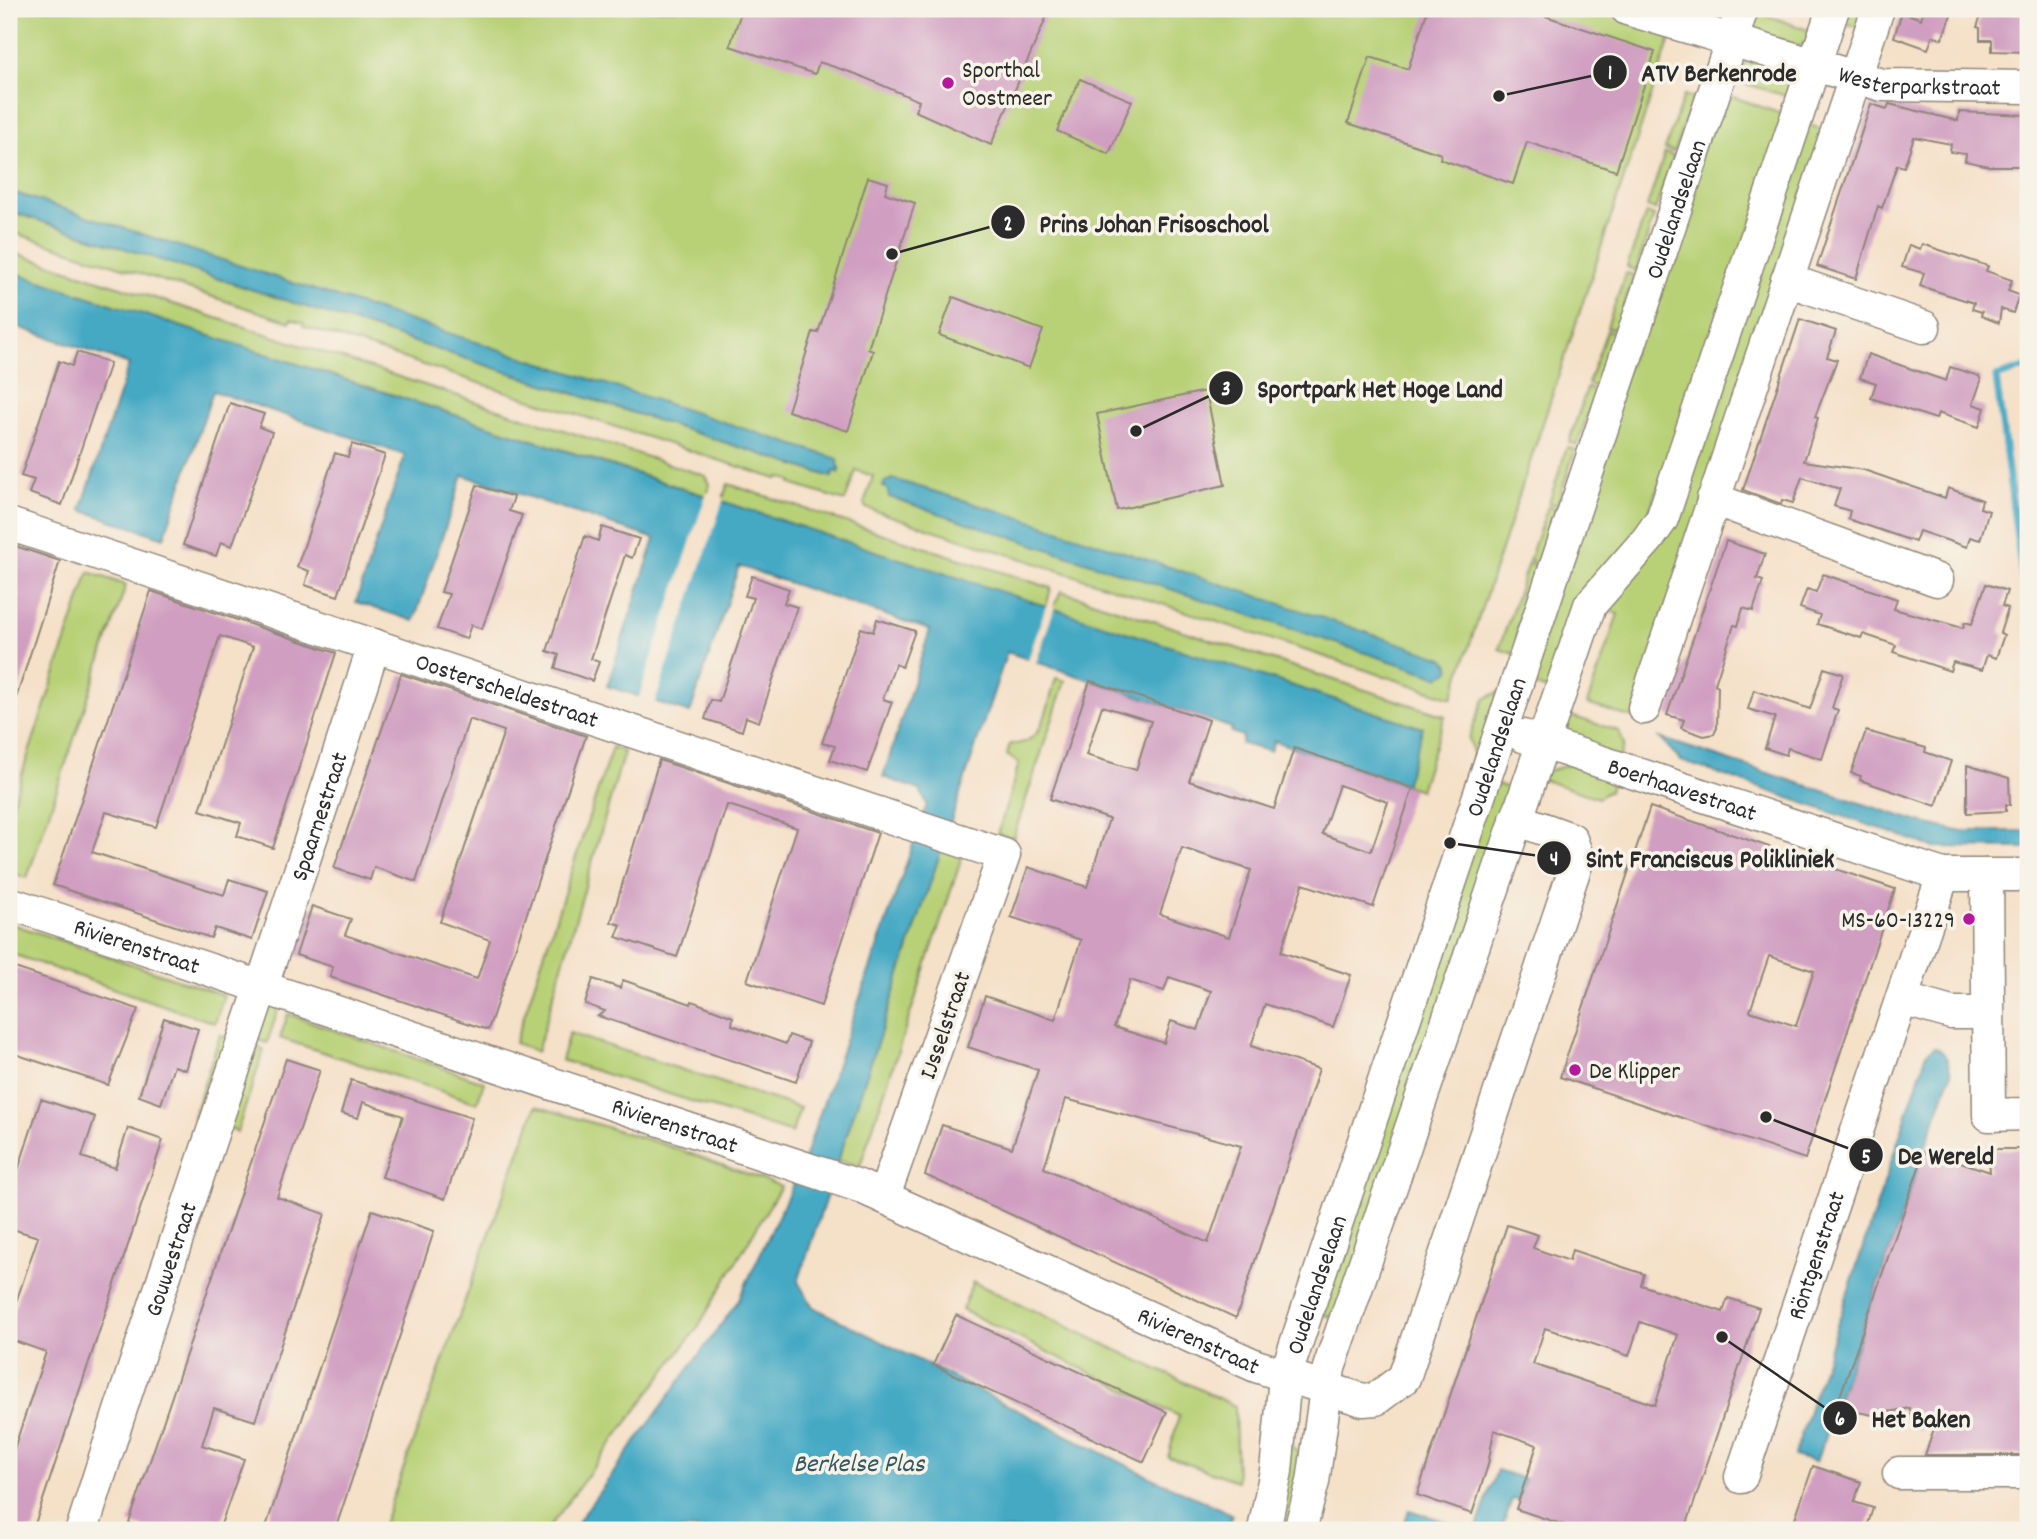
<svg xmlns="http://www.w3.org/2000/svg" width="2037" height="1539" font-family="Dekko,sans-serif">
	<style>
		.green { fill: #b8d177; stroke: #727e51; stroke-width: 2; fill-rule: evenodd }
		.water { fill: #45a9c4; stroke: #386a78; stroke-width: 2 }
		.pier { fill: #f5e0c8 }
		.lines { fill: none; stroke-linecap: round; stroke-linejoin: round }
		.stream { stroke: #45a9c4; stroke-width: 7 }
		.building { fill: #d09ec1; fill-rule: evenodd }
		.minor-casing { stroke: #90867a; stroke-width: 35 }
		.minor { stroke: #fff; stroke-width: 32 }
		.poi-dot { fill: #b5179e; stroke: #f7f3e8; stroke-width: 2.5 }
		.labels { text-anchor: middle; stroke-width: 7; stroke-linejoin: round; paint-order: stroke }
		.poi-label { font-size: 24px; fill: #2b2b2b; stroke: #f7f3e8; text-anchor: start }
		.street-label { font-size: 24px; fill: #2b2b2b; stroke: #f7f3e8 }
		.water-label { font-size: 26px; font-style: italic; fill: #345761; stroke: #f7f3e8 }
		.leader { fill: none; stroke: #2b2b2b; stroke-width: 2.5 }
		.callout-dot { fill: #2b2b2b; stroke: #f7f3e8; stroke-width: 2.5 }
		.mark-label { font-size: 21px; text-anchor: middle; font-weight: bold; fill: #fff }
		.callout-label { font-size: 26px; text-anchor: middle; font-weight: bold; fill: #2b2b2b; stroke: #f7f3e8; stroke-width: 7; stroke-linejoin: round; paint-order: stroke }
	</style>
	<rect width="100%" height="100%" fill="#f7f3e8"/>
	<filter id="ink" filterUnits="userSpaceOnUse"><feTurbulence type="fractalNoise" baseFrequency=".0143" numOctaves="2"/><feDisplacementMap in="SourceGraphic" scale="14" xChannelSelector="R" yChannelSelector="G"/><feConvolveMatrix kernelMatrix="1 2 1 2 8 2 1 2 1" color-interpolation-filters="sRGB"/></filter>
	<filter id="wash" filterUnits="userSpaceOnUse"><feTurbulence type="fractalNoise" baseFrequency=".00686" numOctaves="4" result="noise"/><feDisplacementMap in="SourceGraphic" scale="28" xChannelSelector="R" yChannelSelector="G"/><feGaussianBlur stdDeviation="1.57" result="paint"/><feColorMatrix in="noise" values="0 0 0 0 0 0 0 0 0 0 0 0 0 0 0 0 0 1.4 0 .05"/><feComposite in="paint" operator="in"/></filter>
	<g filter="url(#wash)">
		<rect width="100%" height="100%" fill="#f5e0c8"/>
		<path class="green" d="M9,9H1680L1452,698L866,508L864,504L873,476L856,470L845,501L791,484L792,481L779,477L777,479L303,326L304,323L291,319L290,322L9,231V211L831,477L834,471L839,472L840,468L9,195ZM885,482L1449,663L1450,670L1439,677L890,497L887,488L883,486Z
			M1749,9L1816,33L1804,44L1791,48L1753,31Z
			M1838,9H1867L1861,28L1835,20Z
			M1761,61C1781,65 1794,77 1793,98L1726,78L1746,62Z
			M1720,92L1787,116L1657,511L1552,691L1522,682Z
			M1684,95L1693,98L1674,152L1665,149Z
			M1804,123L1829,132L1633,718L1587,704L1618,614L1604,609L1624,574Z
			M1665,153L1674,156L1655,210L1647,207Z
			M1646,213L1654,216L1636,271L1627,267Z
			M9,251L706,476L710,484L707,496L9,271Z
			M1626,273L1634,275L1616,329L1607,327Z
			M1607,330L1615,333L1596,387L1588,384Z
			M1587,388L1596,391L1577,445L1569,442Z
			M1567,447L1575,450L1557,505L1549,503Z
			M728,484L1051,588L1046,607L722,501Z
			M1548,506L1556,509L1538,563L1529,560Z
			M1528,563L1537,566L1517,628L1518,655L1499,649Z
			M89,572L126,585L27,878L9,872V813Z
			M1061,591L1445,716L1420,790L1405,785L1422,728L1053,609Z
			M1056,678L1065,681L1013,838L998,834L1019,763L1007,755L1010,744C1045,746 1047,706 1056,678Z
			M1499,692L1484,760L1474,757L1469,738L1484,699Z
			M1561,713L1619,731L1624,745L1619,759L1563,734Z
			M612,747L624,752L537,1052L515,1043Z
			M1571,764L1614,779L1610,790L1598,798L1538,778L1545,772Z
			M1490,782L1518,791L1338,1319L1314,1311Z
			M941,849L963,854L860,1166L838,1160Z
			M9,923L224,995L215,1023L9,953Z
			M280,1004L267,1043L252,1038L268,1005Z
			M288,1014L484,1082L477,1103L280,1038Z
			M569,1033L800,1108L792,1133L561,1060Z
			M220,1035L235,1040L207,1115L193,1118Z
			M250,1045L264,1050L237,1132L228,1126Z
			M536,1106L666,1145L781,1186L698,1327L547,1530H381Z
			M973,1282L1235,1406L1237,1481L1168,1457L1179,1416L962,1310Z
			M1288,1442L1305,1461L1294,1530H1273Z"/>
		<path class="water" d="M9,191L838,459L839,473L834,471L832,477L9,211Z
			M9,271L1423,728L1405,785L1274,741L1270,751L1241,744L1243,736L1231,732L1232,728L1007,652L798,1282L813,1307L1148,1476L1232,1514L1228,1530H572L738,1301L801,1168L927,804L920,790L883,777L930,630L739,566L690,713L607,686L655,539L463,475L414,621L356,602L405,455L213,391L164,538L81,510L129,364L9,324Z
			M893,479L1025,519L1444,658L1450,665V671L1439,677L889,497L887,488L883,487L885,482Z
			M1660,738L1919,822L1958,831H2028V848L1933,847L1681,761Z
			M1934,1047C1947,1051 1948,1062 1951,1074L1816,1462L1794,1456L1927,1053Z
			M1497,1470L1525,1479L1518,1500L1512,1499L1503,1525L1517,1530H1476Z
			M1409,1510L1472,1530H1402Z"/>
		<path class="pier" d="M707,492L724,498L654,705L638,700Z
			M1047,603L1055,606L1035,666L1027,663Z"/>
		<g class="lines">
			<path class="stream" d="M2028,367L1996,377L2028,622"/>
		</g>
		<g id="blocks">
			<path class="building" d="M742,9H1050L991,145L915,111L919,101L856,74L819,62L815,74L730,46Z
				M1428,9H1524L1655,52L1616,171L1527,142L1513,184L1440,159L1441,154L1348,123L1370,57L1408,69Z
				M1924,9L1952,12L1942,39L1933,36L1928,49L1894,37L1902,12L1921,19Z
				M1982,12L2028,14V52L1992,51V40H1980V28L1977,27Z
				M1080,79L1132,101L1109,154L1057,131Z
				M1871,104L1887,109L1889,104L1958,121L1959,112L2028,115V166H1989L1965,161L1966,154L1950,152L1951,144L1914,137L1904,167L1897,165L1882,208L1878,206L1856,279L1817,266Z
				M868,177L888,183L885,193L915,203L868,349L873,351L848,431L788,411L813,332L818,333Z
				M1922,244L1988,266L1986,271L2012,280L2008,291L2019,295L2013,313L2001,309L1999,323L1981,316L1982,312L1972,309L1974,303L1920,286L1924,273L1902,267L1909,245L1920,249Z
				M953,297L1043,330L1029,368L939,335Z
				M1800,319L1836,331L1827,357L1837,360L1815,417L1818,418L1804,461L1864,470L1945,498L1948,488L1982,500L1980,508L1989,511L1980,540L1970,537L1967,547L1919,531L1915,542L1848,519L1850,511L1834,506L1840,489L1802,477L1793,503L1782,500L1781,504L1743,490Z
				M77,352L110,363L62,505L29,493L34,480L21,476L59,361L72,366Z
				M1868,354L1946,381L1950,367L1979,376L1981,381L1973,404L1985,408L1979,427L1938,413L1936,419L1871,398L1876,383L1860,378Z
				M1206,391L1225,485L1117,510L1097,414Z
				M230,403L264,414L259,427L272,432L232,546L221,542L216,556L183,545Z
				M352,444L385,455L338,596L305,585L309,571L297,567L335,453L348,457Z
				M477,485L514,497L509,511L522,515L482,629L471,625L466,639L437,629L449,594L441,592Z
				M602,527L639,539L632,558L625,555L591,659L599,662L592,681L555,668L559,655L547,651L585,536L598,541Z
				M1726,541L1765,554L1757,579L1763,581L1753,611L1743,608L1738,626L1734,625L1715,684L1718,686L1717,728L1714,734L1704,736L1681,728L1684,720L1667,715Z
				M9,544L60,561L12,711H9Z
				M1823,574L1897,599L1894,609L1963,628L1965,622L1972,624L1986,584L2007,591L2002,606L2008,608L2000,633L2004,635L1996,658L1987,655L1982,670L1953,662L1950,671L1893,652L1896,645L1863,634L1861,638L1817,624L1820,615L1800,608L1807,589L1816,592Z
				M752,576L789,589L784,603L797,607L759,722L746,717L742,731L705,719L711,700L719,702L753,598L745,596Z
				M151,591L336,653L273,848L237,836L241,823L200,810L253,647L220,636L156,827L106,812L92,852L224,895L229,879L268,891L252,940L215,928L211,938L53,885Z
				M877,619L915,631L902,667L895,664L889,682L883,699L892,702L867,772L830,760L835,746L822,743L861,628L873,632Z
				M1824,668L1843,674L1832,708L1838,710L1822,759L1788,748L1786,755L1765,748L1775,717L1748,709L1754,690L1810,709Z
				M401,674L586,736L488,1030L330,977L333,967L296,955L312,906L351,919L345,935L477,979L490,940L440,922L504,731L469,719L416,882L374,867L370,880L334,868Z
				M1090,681L1209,720L1189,781L1274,809L1294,748L1413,788L1373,907L1303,884L1281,952L1351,975L1333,1027L1265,1004L1251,1046L1319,1069L1236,1318L925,1175L942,1125L1012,1148L1038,1070L968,1047L985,996L1055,1020L1081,940L1011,917L1028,867L1087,887L1109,819L1050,799ZM1102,706L1151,721L1136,770L1086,755ZM1339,785L1388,802L1371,851L1322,834ZM1182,848L1251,870L1229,937L1160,914ZM1169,977L1211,991L1198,1030L1171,1021L1164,1043L1114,1027L1130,980L1164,991ZM1066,1099L1241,1146L1208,1243L1044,1168Z
				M1866,731L1926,748L1925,752L1951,761L1936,806L1860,780L1861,776L1851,773Z
				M659,760L878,833L821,1006L747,981L797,828L735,807L727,805L677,957L616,937L621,925L611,922Z
				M1967,765L2009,778L2010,805L2006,804V811L1967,813Z
				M1650,807L1895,889L1805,1159L1560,1077ZM1769,956L1814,971L1796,1026L1750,1011Z
				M9,966L138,1009L108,1085L9,1052Z
				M593,979L620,988L623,980L691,1004L692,1001L733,1017L732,1025L786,1044L789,1035L809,1042L796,1082L598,1016L605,1011L585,1004Z
				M164,1018L198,1029L186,1070L174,1066L161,1104L139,1096Z
				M286,1059L320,1070L277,1197L325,1214L255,1421L214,1408L202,1445L244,1459L219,1530H151L129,1523Z
				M351,1080L472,1118L445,1199L382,1177L403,1116L363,1102L358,1118L341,1113Z
				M41,1099L95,1117L82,1157L115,1168L128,1128L163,1140L33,1530H9V1464L46,1352L9,1339V1323L38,1237L9,1228V1198Z
				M1988,1149H2028V1455H1925L1935,1426L1914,1430L1910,1408L1873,1415L1836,1408L1925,1150L1990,1172Z
				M372,1210L434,1231L401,1332L335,1530H265Z
				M1507,1225L1538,1235L1533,1248L1569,1261L1572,1250L1644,1274L1641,1285L1723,1312L1728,1298L1759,1308L1685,1530H1579L1516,1509L1537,1445L1494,1430L1488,1465L1472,1514L1417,1495ZM1640,1322L1678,1335L1655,1405L1533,1364L1545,1328L1629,1356Z
				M956,1315L1167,1412L1144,1462L933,1365Z
				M1813,1466L1861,1482L1854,1502L1873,1508L1866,1530H1791Z"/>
		</g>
	</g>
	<g filter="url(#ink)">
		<use href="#blocks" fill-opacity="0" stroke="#90867a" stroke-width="2"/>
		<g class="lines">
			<g class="minor-casing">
				<g id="minor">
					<path id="s1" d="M1627,9L1882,85L2028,87"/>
					<path d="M1787,280L1924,327"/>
					<path d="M1713,499L1937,580"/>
					<path id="s2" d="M9,524L1004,855L884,1196"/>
					<path d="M1644,708L1878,9"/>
					<path id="s3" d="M1523,736L1943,875H2028"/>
					<path d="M1987,875L1989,1115L2028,1114"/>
					<path id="s4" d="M9,903L859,1186L1256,1366L1363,1400L1376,1399L1404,1378L1578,859L1571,839L1516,819"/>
					<path d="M1902,999L1951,1013H1987"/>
					<path d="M1899,1473H2028"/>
					<path id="s5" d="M1741,1477L1943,875"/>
					<path id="s6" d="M82,1530C175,1234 280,941 374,645"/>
					<path id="s7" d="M1264,1530L1276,1471L1285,1377L1742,9"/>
					<path d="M1300,1530L1313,1482L1329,1368L1590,605L1648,539L1662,519L1833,9"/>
				</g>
			</g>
			<use href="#minor" class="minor"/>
		</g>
	</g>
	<g class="poi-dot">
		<circle cx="948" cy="83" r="7"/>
		<circle cx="1969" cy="919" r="7"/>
		<circle cx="1575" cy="1070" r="7"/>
	</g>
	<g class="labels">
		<g class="poi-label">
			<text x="962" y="77">Sporthal<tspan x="962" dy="28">Oostmeer</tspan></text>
			<text x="1955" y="927" text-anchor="end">MS-60-13229</text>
			<text x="1589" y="1078">De Klipper</text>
		</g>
		<g class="street-label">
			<text dy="8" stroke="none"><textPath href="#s1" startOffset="303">Westerparkstraat</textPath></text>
			<text dy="8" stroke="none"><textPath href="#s7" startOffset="1386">Oudelandselaan</textPath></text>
			<text dy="8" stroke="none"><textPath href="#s2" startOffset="525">Oosterscheldestraat</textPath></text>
			<text dy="8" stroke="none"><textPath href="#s7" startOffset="819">Oudelandselaan</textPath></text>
			<text dy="8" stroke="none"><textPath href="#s3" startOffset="168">Boerhaavestraat</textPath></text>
			<text dy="8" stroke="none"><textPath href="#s6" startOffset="752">Spaarnestraat</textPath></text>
			<text dy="8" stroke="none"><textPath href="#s4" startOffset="135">Rivierenstraat</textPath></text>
			<text transform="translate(944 1025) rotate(-71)" y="8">IJsselstraat</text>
			<text dy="8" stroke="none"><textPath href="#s4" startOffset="702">Rivierenstraat</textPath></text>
			<text dy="8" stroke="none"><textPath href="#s5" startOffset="234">Röntgenstraat</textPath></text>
			<text dy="8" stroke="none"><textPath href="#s6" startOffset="285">Gouwestraat</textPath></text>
			<text dy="8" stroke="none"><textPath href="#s7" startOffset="252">Oudelandselaan</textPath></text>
			<text dy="8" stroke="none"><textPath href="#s4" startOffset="1269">Rivierenstraat</textPath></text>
		</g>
		<g class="water-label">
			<text x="859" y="1471">Berkelse Plas</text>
		</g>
	</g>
	<path class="leader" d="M1499 96L1610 72M892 254L1008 222M1136 431L1226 388M1450 843L1554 858M1766 1117L1866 1155M1722 1337L1840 1418"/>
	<g class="callout-dot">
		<circle cx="1499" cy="96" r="7"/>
		<circle cx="892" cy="254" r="7"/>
		<circle cx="1136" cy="431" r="7"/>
		<circle cx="1450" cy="843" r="7"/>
		<circle cx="1766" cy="1117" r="7"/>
		<circle cx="1722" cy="1337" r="7"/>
		<circle cx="1610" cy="72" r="18"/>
		<circle cx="1008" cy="222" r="18"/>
		<circle cx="1226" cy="388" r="18"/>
		<circle cx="1554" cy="858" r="18"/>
		<circle cx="1866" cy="1155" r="18"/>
		<circle cx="1840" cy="1418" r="18"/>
	</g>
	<g class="mark-label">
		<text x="1610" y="79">1</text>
		<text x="1008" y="230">2</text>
		<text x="1226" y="395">3</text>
		<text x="1554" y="865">4</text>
		<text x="1866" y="1163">5</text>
		<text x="1840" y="1425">6</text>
	</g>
	<g class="callout-label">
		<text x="1719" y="81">ATV Berkenrode</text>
		<text x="1154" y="232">Prins Johan Frisoschool</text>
		<text x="1380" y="397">Sportpark Het Hoge Land</text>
		<text x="1710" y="867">Sint Franciscus Polikliniek</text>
		<text x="1946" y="1164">De Wereld</text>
		<text x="1921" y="1427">Het Baken</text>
	</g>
	<rect width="2037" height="1539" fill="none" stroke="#f7f3e8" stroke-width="35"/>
</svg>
